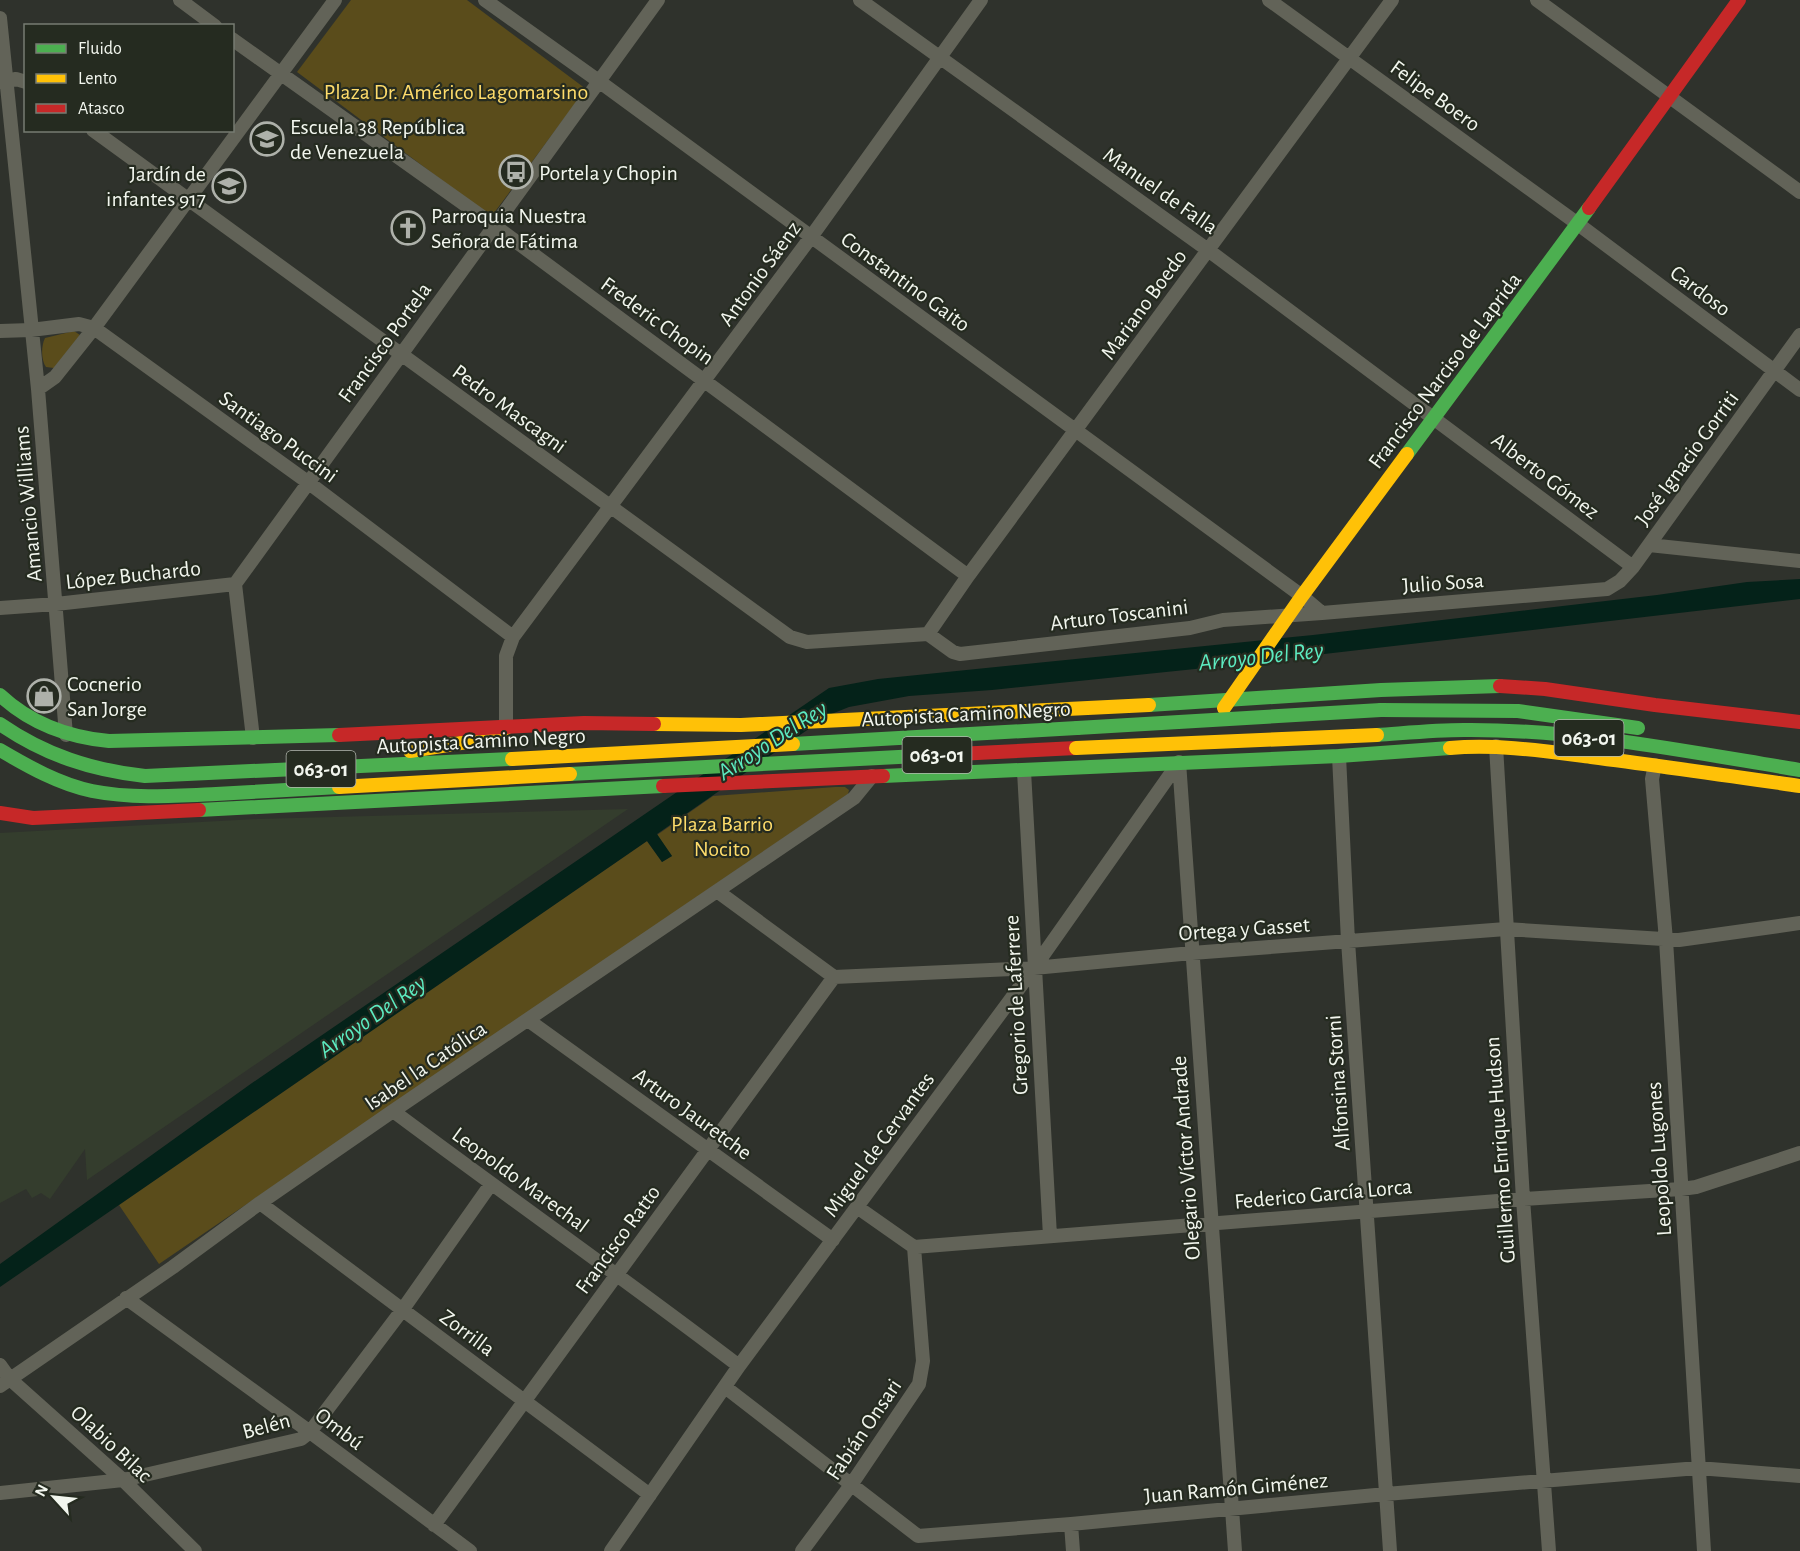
<svg xmlns="http://www.w3.org/2000/svg" width="1800" height="1551" font-family="'Alegreya Sans',sans-serif">
	<style>
		.built { fill: #343d2d }
		.green { fill: #5a4c1b }
		.water { fill: #042219 }
		.lines { fill: none; stroke-linecap: round; stroke-linejoin: round }
		.street { stroke: #626358; stroke-width: 14 }
		.fast { stroke: #4caf50; stroke-width: 14 }
		.slow { stroke: #ffc107; stroke-width: 14 }
		.jam { stroke: #c62828; stroke-width: 14 }
		.fast-bridge { stroke: #4caf50; stroke-width: 14 }
		.slow-bridge { stroke: #ffc107; stroke-width: 14 }
		.labels { text-anchor: middle; stroke-width: 4.5; stroke-linejoin: round; paint-order: stroke }
		.shield { fill: #252b20; stroke: #b4b9b0; stroke-width: 1.5 }
		.shield-label { font-size: 21px; font-weight: bold; fill: #f2f6ee }
		.park-label { font-size: 22px; fill: #fedc6b; stroke: #252b20 }
		.street-label { font-size: 22px; fill: #f2f6ee; stroke: #252b20 }
		.poi-label { font-size: 22px; fill: #f2f6ee; stroke: #252b20; text-anchor: start }
		.water-label { font-size: 24px; font-style: italic; fill: #5ceac0; stroke: #252b20 }
	</style>
	<rect width="100%" height="100%" fill="#2f322c"/>
	<path class="built" d="M628,809L87,1180L85,1149L50,1199L41,1193L32,1198L26,1189L0,1203V833L258,819Z"/>
	<path class="green" d="M351,0H467L586,89L491,217L297,72Z
		M74,331L80,335L54,368L46,367C41,360 41,346 45,338Z
		M835,787H845L849,790L848,794L159,1264L119,1205L647,841L662,862L672,856L657,835L713,796Z"/>
	<path class="water" d="M1800,579V599L1195,669L992,690L909,696L849,707L829,715L657,834L672,856L662,862L647,841L0,1287V1264L252,1083L829,688L878,679L1313,635L1657,595L1747,582Z"/>
	<g class="lines">
		<path class="street" d="M180,0L215,26
			M485,0L600,82L1302,596L1322,613L1607,589L1620,581L1633,567L1800,335
			M860,0L1208,250L1633,567
			M1269,0L1578,224L1800,390
			M1537,0L1800,192
			M0,18L38,389L66,735
			M232,39L495,226L968,576
			M0,82L16,79L26,82
			M93,130L790,637L807,642L928,634
			M0,331L31,330L79,324L94,328L309,483L513,637
			M38,389L55,377L94,328L335,0
			M1649,545L1800,561
			M0,608L56,604L235,584
			M928,634L968,576L1392,0
			M928,634L953,652L960,654L1190,628L1223,620L1322,613
			M506,728V656L513,637L811,237L981,0
			M253,738L235,584L658,0
			M1496,746L1523,1199L1549,1551
			M1339,756L1348,941L1390,1551
			M1179,762L1235,1551
			M1655,765L1652,779L1666,940L1704,1551
			M1024,771L1050,1236
			M717,891L834,977L1034,968L1192,953L1506,929L1679,940L1800,923
			M528,1020L833,1240
			M393,1111C508,1197 625,1279 739,1366
			M260,1203L650,1495
			M857,1207L914,1247L1523,1199L1681,1189L1696,1187L1800,1153
			M126,1298L310,1432L470,1551
			M0,1365L10,1379L123,1480L195,1551
			M0,1386L173,1267L260,1203L393,1111L854,798L872,776
			M725,1387L918,1536L1071,1524L1386,1494L1698,1468L1800,1476
			M0,1493L123,1480L301,1439L310,1432L403,1309L491,1184
			M1071,1524L1073,1551
			M434,1525L834,977
			M611,1551L739,1366L1034,968L1179,762
			M802,1551L851,1485L919,1384L923,1361L914,1247"/>
		<path class="fast" d="M1407,454L1589,208
			M0,695C31,724 67,737 109,741L339,735
			M1149,705L1381,690L1500,686
			M1381,710L1518,711L1638,728
			M0,724C45,755 91,770 145,776L512,759
			M1377,735C1406,733 1435,730 1464,730C1577,729 1689,752 1800,770
			M793,744L1077,728
			M0,750C29,767 59,784 92,791C133,799 174,796 216,794C257,792 298,789 339,787
			M570,774L957,754
			M883,776L1339,756L1450,748
			M199,810L663,786"/>
		<path class="slow" d="M1224,708L1302,596L1407,454
			M654,724L741,725L1149,705
			M1450,748C1498,744 1544,751 1591,757C1661,766 1730,776 1800,786
			M410,751L486,739L506,728
			M512,759L793,744
			M339,787L570,774"/>
		<path class="jam" d="M1589,208L1739,0
			M1500,686L1545,689L1655,705L1800,722
			M339,735L584,723L654,724
			M957,754L1076,748
			M663,786L883,776
			M0,813L33,818L199,810"/>
		<path class="fast-bridge" d="M1077,728L1381,710"/>
		<path class="slow-bridge" d="M1076,748L1377,735"/>
	</g>
	<defs>
		<g id="school-ring" transform="scale(1.725)"><circle r="9.5" fill="#252b20" stroke="#aeb1aa" stroke-width="1.5"/><path d="M0-5L7-2L0 1L-7-2ZM-4 1L0 2.5L4 1V4Q0 6-4 4Z" fill="#aeb1aa"/></g>
		<g id="bus-ring" transform="scale(1.725)"><circle r="9.5" fill="#252b20" stroke="#aeb1aa" stroke-width="1.5"/><path d="M-5-6H5V4H4V6H2V4H-2V6H-4V4H-5ZM-3.5-4V0h7V-4ZM-3.5 1.2v1.5H-2V1.2ZM2 1.2v1.5H3.5V1.2Z" fill="#aeb1aa"/></g>
		<g id="church-ring" transform="scale(1.725)"><circle r="9.5" fill="#252b20" stroke="#aeb1aa" stroke-width="1.5"/><path d="M-1.2-6h2.4v3.5h3.3v2.4h-3.3V6h-2.4V-.1h-3.3v-2.4h3.3Z" fill="#aeb1aa"/></g>
		<g id="shop-ring" transform="scale(1.725)"><circle r="9.5" fill="#252b20" stroke="#aeb1aa" stroke-width="1.5"/><path d="M-5-2.5h2.3a2.7 3.5 0 0 1 5.4 0H5L5.5 6h-11ZM-1.5-2.5h3a1.5 2.3 0 0 0-3 0Z" fill="#aeb1aa"/></g>
	</defs>
	<g fill-rule="evenodd">
		<use href="#school-ring" x="267" y="139"/>
		<use href="#bus-ring" x="516" y="172"/>
		<use href="#school-ring" x="229" y="186"/>
		<use href="#church-ring" x="408" y="228"/>
		<use href="#shop-ring" x="44" y="696"/>
	</g>
	<g class="labels">
		<g class="shield">
			<rect x="1554.5" y="720" width="69" height="36" rx="4.5"/>
			<rect x="902.5" y="737" width="69" height="36" rx="4.5"/>
			<rect x="286.5" y="751" width="69" height="36" rx="4.5"/>
		</g>
		<g class="shield-label">
			<text x="1589" y="745">063-01</text>
			<text x="937" y="762">063-01</text>
			<text x="321" y="776">063-01</text>
		</g>
		<g class="park-label">
			<text x="456" y="99">Plaza Dr. Américo Lagomarsino</text>
			<text x="722" y="831">Plaza Barrio<tspan x="722" dy="25">Nocito</tspan></text>
		</g>
		<g class="street-label">
			<text transform="translate(1436 95) rotate(36)" y="8">Felipe Boero</text>
			<text transform="translate(1161 190) rotate(35)" y="8">Manuel de Falla</text>
			<text transform="translate(759 273) rotate(-54)" y="8">Antonio Sáenz</text>
			<text transform="translate(906 281) rotate(36)" y="8">Constantino Gaito</text>
			<text transform="translate(1701 290) rotate(37)" y="8">Cardoso</text>
			<text transform="translate(1143 304) rotate(-54)" y="8">Mariano Boedo</text>
			<text transform="translate(658 320) rotate(36)" y="8">Frederic Chopin</text>
			<text transform="translate(384 342) rotate(-54)" y="8">Francisco Portela</text>
			<text transform="translate(1444 370) rotate(-53)" y="8">Francisco Narciso de Laprida</text>
			<text transform="translate(510 408) rotate(36)" y="8">Pedro Mascagni</text>
			<text transform="translate(279 436) rotate(36)" y="8">Santiago Puccini</text>
			<text transform="translate(1686 458) rotate(-54)" y="8">José Ignacio Gorriti</text>
			<text transform="translate(1546 475) rotate(37)" y="8">Alberto Gómez</text>
			<text transform="translate(27 504) rotate(-95)" y="8">Amancio Williams</text>
			<text transform="translate(133 574) rotate(-6)" y="8">López Buchardo</text>
			<text transform="translate(1443 582) rotate(-4)" y="8">Julio Sosa</text>
			<text transform="translate(1119 614) rotate(-7)" y="8">Arturo Toscanini</text>
			<text transform="translate(966 713) rotate(-3)" y="8">Autopista Camino Negro</text>
			<text transform="translate(481 740) rotate(-3)" y="8">Autopista Camino Negro</text>
			<text transform="translate(1244 928) rotate(-4)" y="8">Ortega y Gasset</text>
			<text transform="translate(1015 1005) rotate(-93)" y="8">Gregorio de Laferrere</text>
			<text transform="translate(425 1065) rotate(-34)" y="8">Isabel la Católica</text>
			<text transform="translate(1337 1083) rotate(-94)" y="8">Alfonsina Storni</text>
			<text transform="translate(693 1113) rotate(36)" y="8">Arturo Jauretche</text>
			<text transform="translate(878 1144) rotate(-54)" y="8">Miguel de Cervantes</text>
			<text transform="translate(1499 1150) rotate(-94)" y="8">Guillermo Enrique Hudson</text>
			<text transform="translate(1185 1158) rotate(-94)" y="8">Olegario Víctor Andrade</text>
			<text transform="translate(1658 1159) rotate(-94)" y="8">Leopoldo Lugones</text>
			<text transform="translate(521 1179) rotate(36)" y="8">Leopoldo Marechal</text>
			<text transform="translate(1323 1193) rotate(-5)" y="8">Federico García Lorca</text>
			<text transform="translate(617 1239) rotate(-54)" y="8">Francisco Ratto</text>
			<text transform="translate(468 1332) rotate(37)" y="8">Zorrilla</text>
			<text transform="translate(266 1425) rotate(-15)" y="8">Belén</text>
			<text transform="translate(340 1428) rotate(37)" y="8">Ombú</text>
			<text transform="translate(863 1429) rotate(-56)" y="8">Fabián Onsari</text>
			<text transform="translate(112 1443) rotate(43)" y="8">Olabio Bilac</text>
			<text transform="translate(1236 1487) rotate(-5)" y="8">Juan Ramón Giménez</text>
		</g>
		<g class="poi-label">
			<text x="290" y="134">Escuela 38 República<tspan x="290" dy="25">de Venezuela</tspan></text>
			<text x="539" y="180">Portela y Chopin</text>
			<text x="206" y="181" text-anchor="end">Jardín de<tspan x="206" dy="25">infantes 917</tspan></text>
			<text x="431" y="223">Parroquia Nuestra<tspan x="431" dy="25">Señora de Fátima</tspan></text>
			<text x="67" y="691">Cocnerio<tspan x="67" dy="25">San Jorge</tspan></text>
		</g>
		<g class="water-label">
			<text transform="translate(1261 656) rotate(-6)" y="8">Arroyo Del Rey</text>
			<text transform="translate(772 740) rotate(-33)" y="8">Arroyo Del Rey</text>
			<text transform="translate(372 1016) rotate(-35)" y="8">Arroyo Del Rey</text>
		</g>
	</g>
	<rect x="24" y="24" width="210" height="108" fill="#252b20" stroke="#777c72" stroke-width="1.5"/>
	<rect x="36" y="44" width="30" height="9" fill="#4caf50" stroke="#777c72" stroke-width="1.5"/>
	<text x="78" y="54" font-size="18" fill="#f2f6ee">Fluido</text>
	<rect x="36" y="74" width="30" height="9" fill="#ffc107" stroke="#777c72" stroke-width="1.5"/>
	<text x="78" y="84" font-size="18" fill="#f2f6ee">Lento</text>
	<rect x="36" y="104" width="30" height="9" fill="#c62828" stroke="#777c72" stroke-width="1.5"/>
	<text x="78" y="114" font-size="18" fill="#f2f6ee">Atasco</text>
	<g transform="translate(54 1497) rotate(297)" stroke="#252b20" stroke-width="4.5" paint-order="stroke">
	<path d="M0-4.5L10 22L0 15L-10 22Z" fill="#f2f6ee"/>
	<text y="-9" font-size="16" font-weight="bold" text-anchor="middle" fill="#f2f6ee">N</text>
	</g>
</svg>
